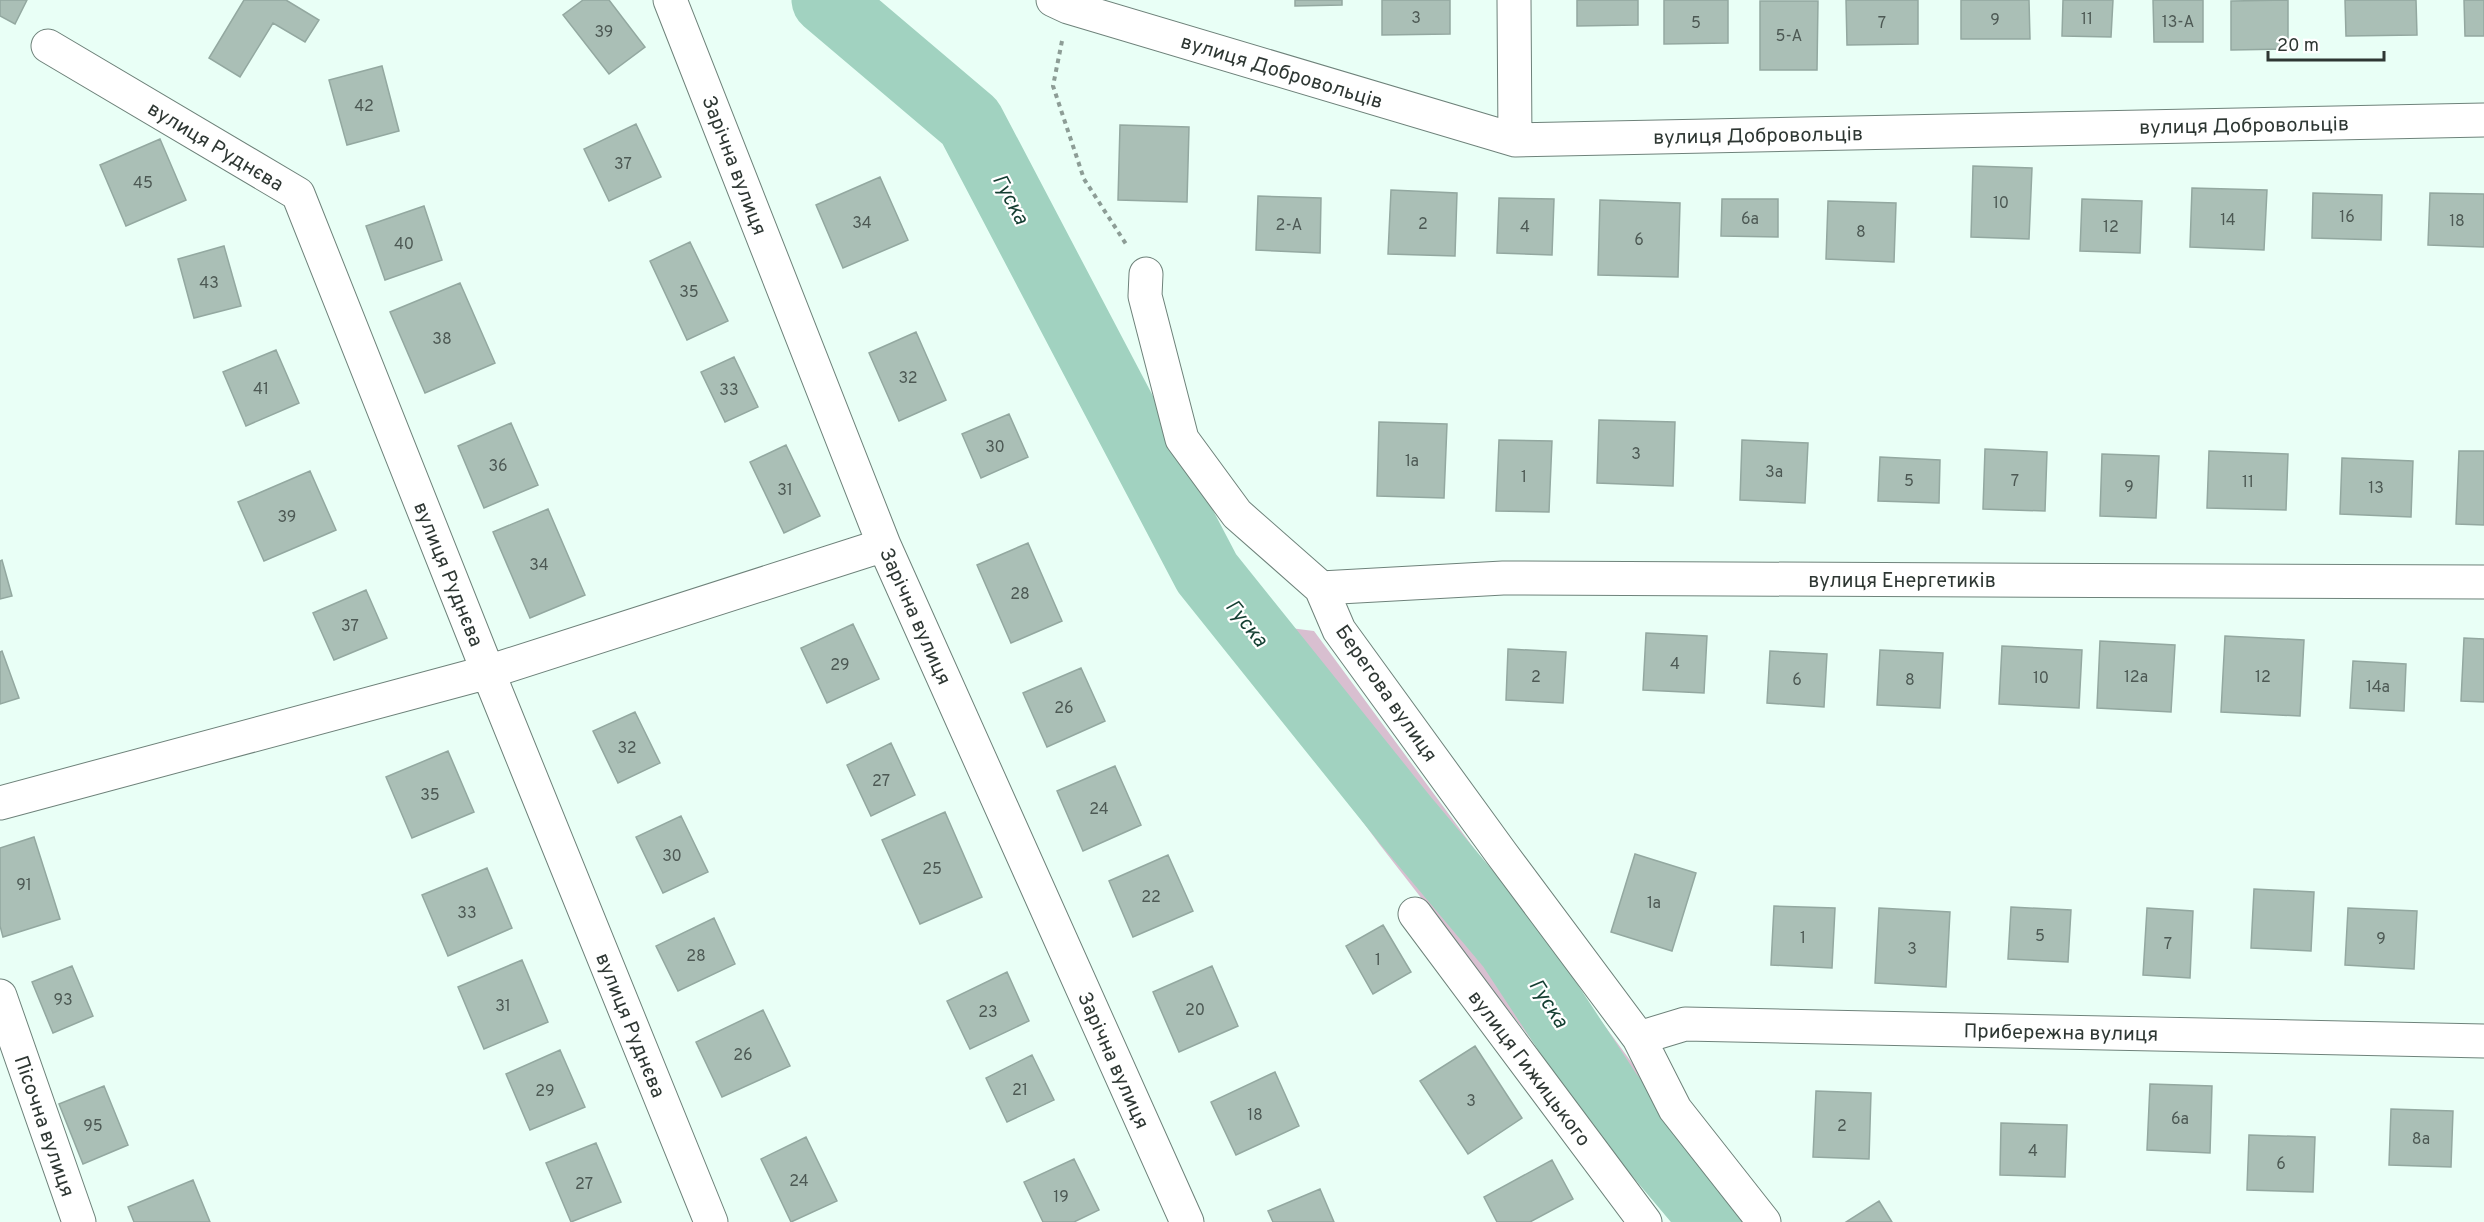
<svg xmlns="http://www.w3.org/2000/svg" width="2484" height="1222" font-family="Overpass,sans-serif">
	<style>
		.green { fill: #d8bfd0 }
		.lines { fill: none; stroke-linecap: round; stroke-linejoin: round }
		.river { stroke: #a1d2c0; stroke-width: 69 }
		.building { fill: #aabfb6; stroke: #93a8a0; stroke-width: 1.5 }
		.minor-casing { stroke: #6e827a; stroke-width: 35 }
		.path { stroke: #8d9d96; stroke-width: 4; stroke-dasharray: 4.5 4.5; stroke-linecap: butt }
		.minor { stroke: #fff; stroke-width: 33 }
		.labels { text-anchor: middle; stroke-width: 4.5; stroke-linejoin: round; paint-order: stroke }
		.number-label { font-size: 16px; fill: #4d5954 }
		.street-label { font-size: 20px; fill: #2e3733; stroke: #fff }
		.water-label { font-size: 21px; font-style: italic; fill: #133e31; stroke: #fff }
	</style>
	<rect width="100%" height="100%" fill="#e9fff6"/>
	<path class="green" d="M1212,618L1314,631L1635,1067L1692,1165L1743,1222H1673L1380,845Z"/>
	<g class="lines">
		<path class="river" d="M826,0L970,122L1207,573L1406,821L1511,946L1609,1095L1716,1222"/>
	</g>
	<path class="building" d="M0,0H27L15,24L0,16Z
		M244,0H286L319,20L305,42L273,23L240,77L209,58Z
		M583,0H609L645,47L609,74L563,15Z
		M1295,0H1342V5L1295,6Z
		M1382,0H1450V34L1382,35Z
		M1577,0H1638V25L1577,26Z
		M1664,0H1728V43L1664,44Z
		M1846,0H1918V44L1847,45Z
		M1961,0H2029L2030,39H1961Z
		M2063,0H2113L2111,37L2062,36Z
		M2153,0H2203V42H2154Z
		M2288,0V49L2231,50V1Z
		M2345,0H2416L2417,35L2346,36Z
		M2464,0H2484V36H2465Z
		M1760,1H1818L1817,70H1760Z
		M382,66L399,131L347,145L329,80Z
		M636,124L661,177L609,201L584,149Z
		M1120,125L1189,127L1187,202L1118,200Z
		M160,139L186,200L126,226L100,165Z
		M1973,166L2032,168L2029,239L1971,237Z
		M880,177L908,240L843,268L816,205Z
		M2192,188L2267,190L2264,250L2190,247Z
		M1391,190L1457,193L1455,256L1388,254Z
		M2313,193L2382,195L2381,240L2312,238Z
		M2430,193L2484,194V247L2428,245Z
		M1258,196L1321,198L1320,253L1256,250Z
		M1499,198L1554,199L1552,255L1497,253Z
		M1722,199H1778V237L1721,236Z
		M2082,199L2142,201L2140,253L2080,251Z
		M1600,200L1680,203L1678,277L1598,275Z
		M1828,201L1896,203L1894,262L1826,259Z
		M424,206L442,260L385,280L366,226Z
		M690,242L728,321L687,340L650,261Z
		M224,246L241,306L194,318L178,259Z
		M460,283L495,363L425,393L390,312Z
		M916,332L946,400L899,421L869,353Z
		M276,350L299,403L246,426L223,372Z
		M734,357L758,407L725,422L701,372Z
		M1009,414L1028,457L981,478L962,434Z
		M1599,420L1675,422L1673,486L1597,483Z
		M1379,422L1447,424L1444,498L1377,496Z
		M511,423L538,485L484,508L458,446Z
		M1499,440L1552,441L1549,512L1496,511Z
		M1742,440L1808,443L1805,503L1740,500Z
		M786,445L820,516L784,533L750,462Z
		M1985,449L2047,452L2045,511L1983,509Z
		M2209,451L2288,454L2286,510L2207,508Z
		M2459,451H2484V525L2456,524Z
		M2102,454L2159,456L2156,518L2100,516Z
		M1880,457L1940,460L1939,503L1878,501Z
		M2342,458L2413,461L2411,517L2340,514Z
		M310,471L336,530L264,561L238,502Z
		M548,509L585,595L530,618L493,532Z
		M1028,543L1062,621L1011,643L977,565Z
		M2,560L12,596L0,599V561Z
		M366,590L387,638L334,660L313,613Z
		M853,624L879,679L827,703L801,648Z
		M1646,633L1707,636L1704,693L1643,690Z
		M2225,636L2304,640L2300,716L2221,712Z
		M2464,638L2484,639V702L2461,701Z
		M2100,641L2175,645L2171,712L2097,708Z
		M2002,646L2082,650L2079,708L1999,704Z
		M1508,649L1566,652L1563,703L1506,700Z
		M1880,650L1943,653L1940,708L1877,705Z
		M2,651L19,698L0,704V652Z
		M1770,651L1827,654L1824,707L1767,703Z
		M2353,661L2406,664L2404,711L2350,708Z
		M1081,668L1105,721L1047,747L1023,693Z
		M635,712L660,763L618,783L593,731Z
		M891,743L915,795L871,816L847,765Z
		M448,751L474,812L412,838L386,777Z
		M1115,766L1141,825L1083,851L1057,791Z
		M945,812L982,897L920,924L882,840Z
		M681,816L708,872L663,893L636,837Z
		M34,837L60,919L3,937L0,926V848Z
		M1635,854L1696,873L1672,951L1611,932Z
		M1168,855L1193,911L1133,937L1109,881Z
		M487,868L512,928L448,956L422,895Z
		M2254,889L2314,892L2311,951L2251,948Z
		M1774,906L1835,908L1832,968L1771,965Z
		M2011,907L2071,910L2068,962L2008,959Z
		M1879,908L1950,912L1946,987L1875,983Z
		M2147,908L2193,911L2190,978L2143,975Z
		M2348,908L2417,911L2414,969L2345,965Z
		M714,918L735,964L678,991L656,946Z
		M1383,925L1411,972L1373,994L1346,946Z
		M522,960L548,1022L484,1049L458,987Z
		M72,966L93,1016L53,1033L32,982Z
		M1212,966L1238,1026L1179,1052L1153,992Z
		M1007,972L1029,1021L970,1049L947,1001Z
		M763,1010L790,1066L722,1097L696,1042Z
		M1475,1046L1522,1118L1468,1154L1420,1081Z
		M560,1050L585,1107L530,1130L506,1074Z
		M1032,1055L1054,1100L1007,1122L986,1078Z
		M1275,1072L1299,1126L1236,1155L1211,1102Z
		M2150,1084L2212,1086L2210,1153L2147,1150Z
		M104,1086L128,1145L83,1164L59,1104Z
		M1816,1091L1871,1093L1869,1159L1813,1157Z
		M2391,1109L2453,1111L2451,1167L2389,1165Z
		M2001,1123L2067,1125L2065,1177L2000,1175Z
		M2249,1135L2315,1137L2313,1192L2247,1190Z
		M806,1137L837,1201L791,1222L761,1159Z
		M596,1143L621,1202L571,1222L546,1163Z
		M1074,1159L1099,1210L1074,1222H1043L1024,1182Z
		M1552,1160L1573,1199L1530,1222H1497L1484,1197Z
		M193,1180L210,1222H134L128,1207Z
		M1320,1189L1334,1222H1273L1268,1211Z
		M1879,1201L1892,1222H1846Z"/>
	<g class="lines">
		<g class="minor-casing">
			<path id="minor" d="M670,0L884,545L1187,1222
				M1053,0L1068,7L1515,140L2484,120
				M1514,0L1515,140
				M48,46L298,194L488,672L711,1222
				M1146,274L1145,296L1182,439L1237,514L1321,588L1339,630L1501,853L1639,1038L1675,1109L1764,1222
				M1321,588L1503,578L2484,582
				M0,803L488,672L884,545
				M1415,914L1645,1222
				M0,996L79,1222
				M1639,1038L1685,1024L2484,1041"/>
		</g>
		<path class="path" d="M1062,41L1053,86L1084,179L1126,244"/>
		<use href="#minor" class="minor"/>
	</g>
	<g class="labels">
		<g class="number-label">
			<text x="1416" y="23">3</text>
			<text x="2087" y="24">11</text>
			<text x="1995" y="25">9</text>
			<text x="2178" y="27">13-А</text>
			<text x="1696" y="28">5</text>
			<text x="1882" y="28">7</text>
			<text x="604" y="37">39</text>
			<text x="1789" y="41">5-А</text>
			<text x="364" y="111">42</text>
			<text x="623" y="169">37</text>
			<text x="143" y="188">45</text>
			<text x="2001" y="208">10</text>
			<text x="2347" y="222">16</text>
			<text x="1750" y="224">6а</text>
			<text x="2228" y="225">14</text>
			<text x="2457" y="226">18</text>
			<text x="862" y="228">34</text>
			<text x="1423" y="229">2</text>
			<text x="1289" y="230">2-А</text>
			<text x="1525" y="232">4</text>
			<text x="2111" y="232">12</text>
			<text x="1861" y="237">8</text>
			<text x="1639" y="245">6</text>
			<text x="404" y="249">40</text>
			<text x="209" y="288">43</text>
			<text x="689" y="297">35</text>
			<text x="442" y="344">38</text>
			<text x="908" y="383">32</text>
			<text x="261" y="394">41</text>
			<text x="729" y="395">33</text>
			<text x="995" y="452">30</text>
			<text x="1636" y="459">3</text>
			<text x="1412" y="466">1а</text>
			<text x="498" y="471">36</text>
			<text x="1774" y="477">3а</text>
			<text x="1524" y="482">1</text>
			<text x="1909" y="486">5</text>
			<text x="2015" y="486">7</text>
			<text x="2248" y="487">11</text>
			<text x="2129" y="492">9</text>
			<text x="2376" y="493">13</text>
			<text x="785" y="495">31</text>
			<text x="287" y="522">39</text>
			<text x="539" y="570">34</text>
			<text x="1020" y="599">28</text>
			<text x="350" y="631">37</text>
			<text x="1675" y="669">4</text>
			<text x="840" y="670">29</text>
			<text x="1536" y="682">2</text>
			<text x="2136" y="682">12а</text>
			<text x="2263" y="682">12</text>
			<text x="2041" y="683">10</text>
			<text x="1797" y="685">6</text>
			<text x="1910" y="685">8</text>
			<text x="2378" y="692">14а</text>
			<text x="1064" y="713">26</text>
			<text x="627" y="753">32</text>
			<text x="881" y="786">27</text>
			<text x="430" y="800">35</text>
			<text x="1099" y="814">24</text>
			<text x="672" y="861">30</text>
			<text x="932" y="874">25</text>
			<text x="24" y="890">91</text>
			<text x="1151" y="902">22</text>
			<text x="1654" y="908">1а</text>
			<text x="467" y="918">33</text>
			<text x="2040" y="941">5</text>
			<text x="1803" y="943">1</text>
			<text x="2381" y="944">9</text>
			<text x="2168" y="949">7</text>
			<text x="1912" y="954">3</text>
			<text x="696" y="961">28</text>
			<text x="1378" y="965">1</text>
			<text x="63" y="1005">93</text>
			<text x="503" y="1011">31</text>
			<text x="1195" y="1015">20</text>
			<text x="988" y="1017">23</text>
			<text x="743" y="1060">26</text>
			<text x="1020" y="1095">21</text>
			<text x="545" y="1096">29</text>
			<text x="1471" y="1106">3</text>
			<text x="1255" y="1120">18</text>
			<text x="2180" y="1124">6а</text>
			<text x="93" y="1131">95</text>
			<text x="1842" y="1131">2</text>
			<text x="2421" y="1144">8а</text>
			<text x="2033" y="1156">4</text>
			<text x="2281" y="1169">6</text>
			<text x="799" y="1186">24</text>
			<text x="584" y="1189">27</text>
			<text x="1061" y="1202">19</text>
		</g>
		<g class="street-label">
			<text transform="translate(1282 71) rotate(17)" y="7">вулиця Добровольців</text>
			<text transform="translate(2244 125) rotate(-1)" y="7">вулиця Добровольців</text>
			<text transform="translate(1758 135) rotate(-1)" y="7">вулиця Добровольців</text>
			<text transform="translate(216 146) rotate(31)" y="7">вулиця Руднєва</text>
			<text transform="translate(735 165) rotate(69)" y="7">Зарічна вулиця</text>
			<text transform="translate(449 574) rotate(68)" y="7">вулиця Руднєва</text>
			<text x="1902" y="587">вулиця Енергетиків</text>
			<text transform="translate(916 616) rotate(66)" y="7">Зарічна вулиця</text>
			<text transform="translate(1387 693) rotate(55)" y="7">Берегова вулиця</text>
			<text transform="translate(631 1025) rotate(68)" y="7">вулиця Руднєва</text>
			<text transform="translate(2061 1032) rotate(1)" y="7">Прибережна вулиця</text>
			<text transform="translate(1114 1060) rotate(66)" y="7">Зарічна вулиця</text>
			<text transform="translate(1530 1068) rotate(53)" y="7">вулиця Гижицького</text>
			<text transform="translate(45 1126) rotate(71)" y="7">Пісочна вулиця</text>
		</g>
		<g class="water-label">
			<text transform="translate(1011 199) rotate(62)" y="7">Гуска</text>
			<text transform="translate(1247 623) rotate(51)" y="7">Гуска</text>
			<text transform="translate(1549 1003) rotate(57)" y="7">Гуска</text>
		</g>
	</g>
	<path d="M2268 51v9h116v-9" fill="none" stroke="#2e3733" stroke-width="3"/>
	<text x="2277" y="51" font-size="18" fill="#2e3733" stroke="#ffffff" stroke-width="4.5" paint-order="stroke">20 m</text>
</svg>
